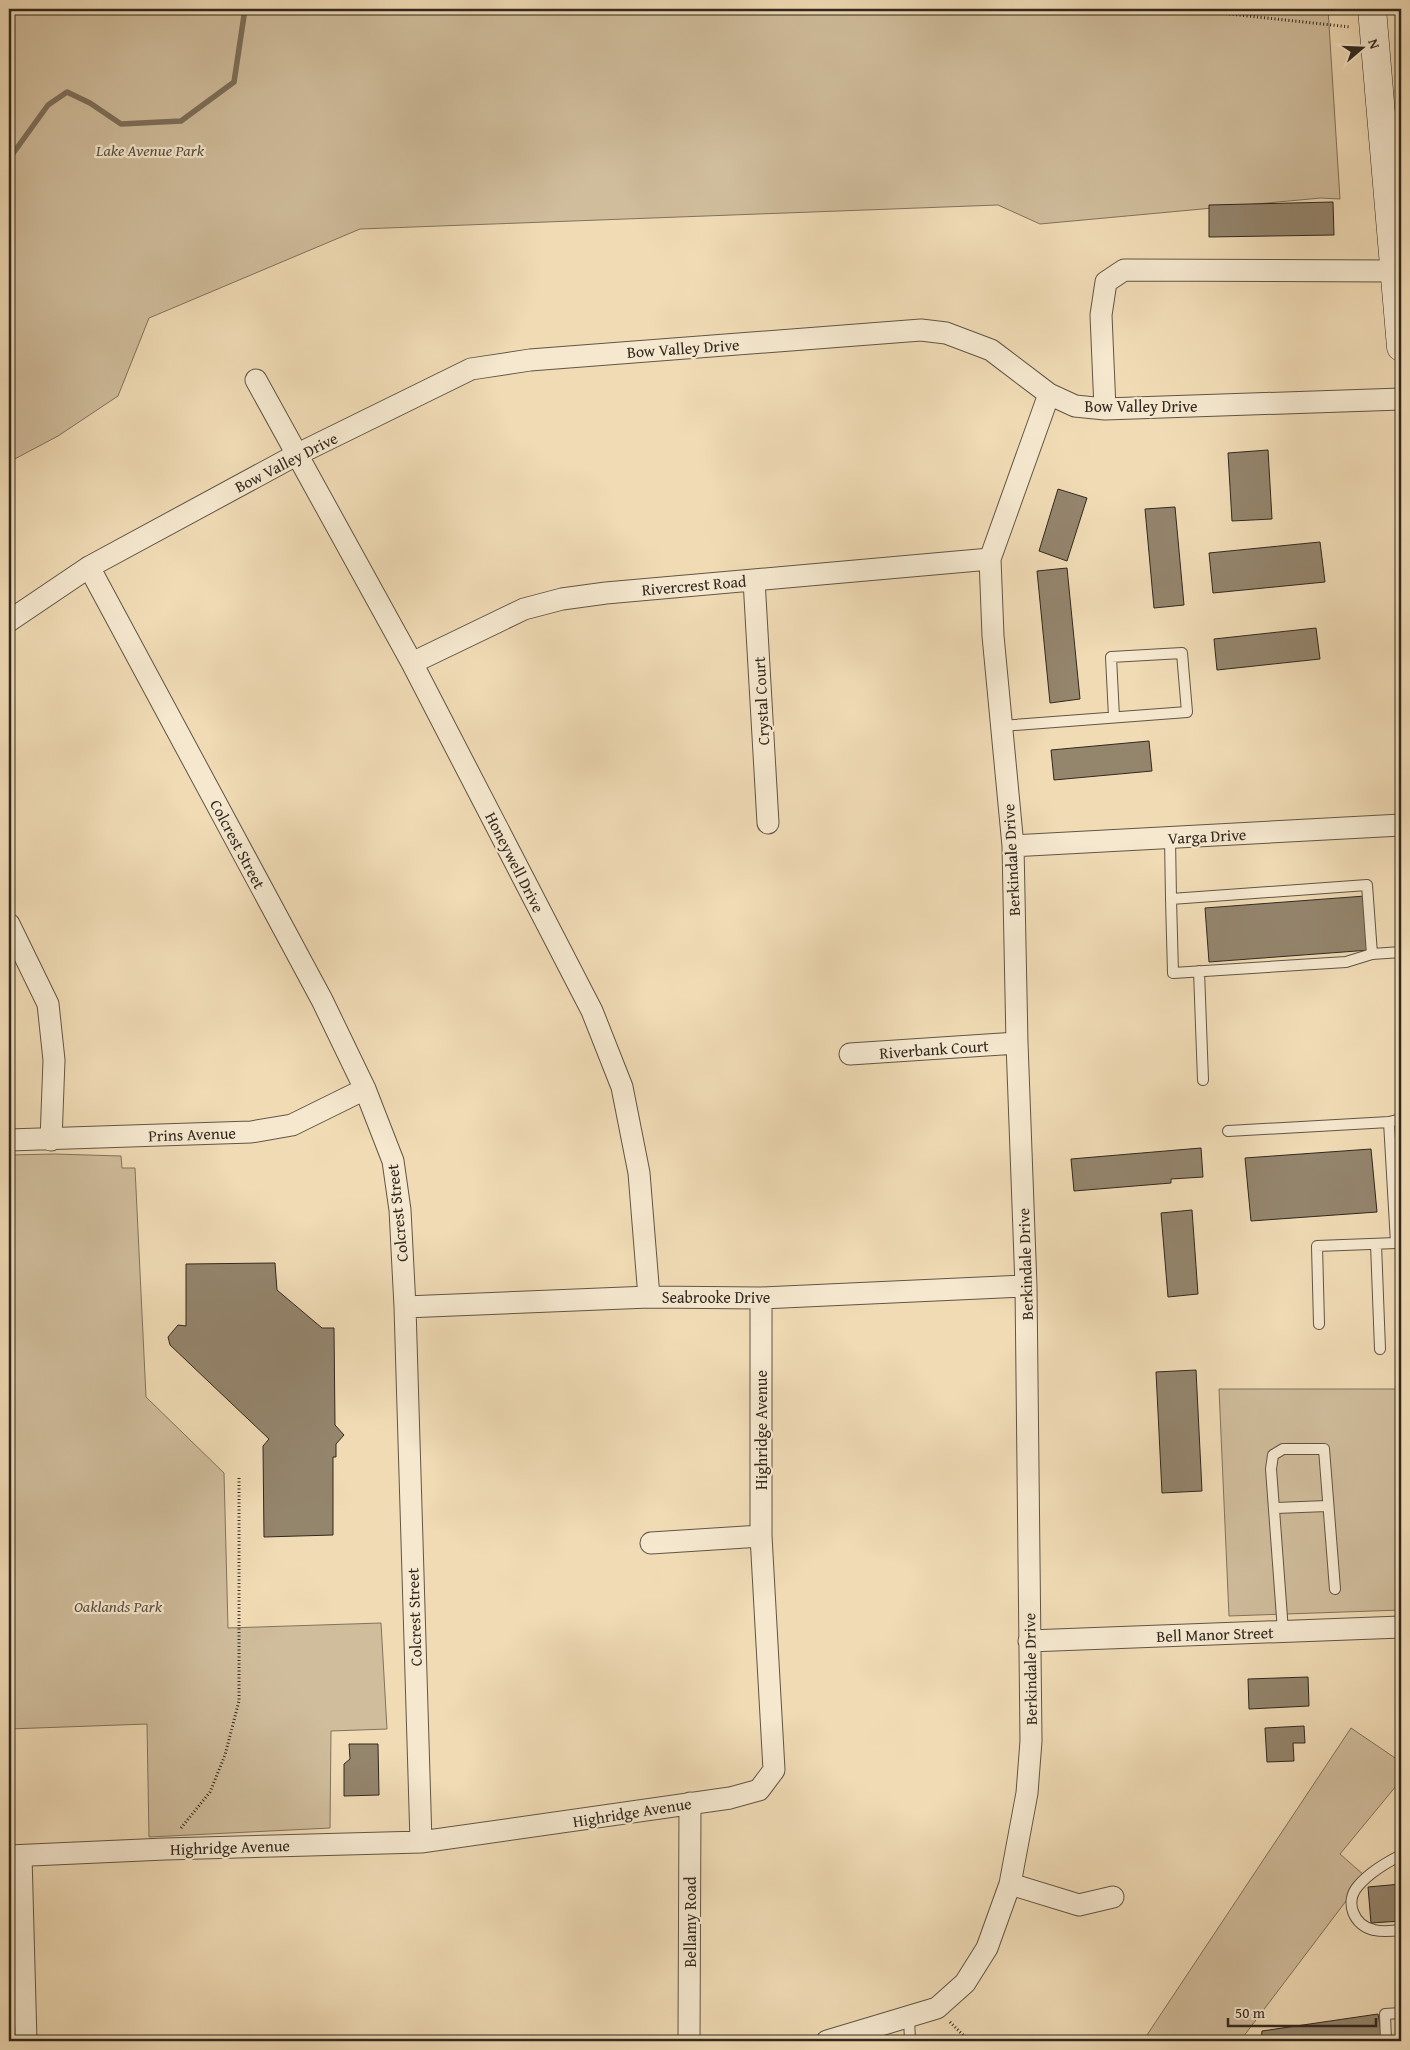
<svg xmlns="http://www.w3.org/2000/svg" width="1410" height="2050" font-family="'Gentium Book Plus',serif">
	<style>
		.green { fill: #d0bd9c; stroke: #80725e }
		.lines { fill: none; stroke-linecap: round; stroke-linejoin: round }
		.stream { stroke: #7d6f5a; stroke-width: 5.5 }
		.building { fill: #94856d; stroke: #31281f }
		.service-casing { stroke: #615544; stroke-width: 12 }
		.minor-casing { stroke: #615544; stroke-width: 23 }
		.secondary-casing { stroke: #31281f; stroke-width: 29 }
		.path { stroke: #31281f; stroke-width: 3; stroke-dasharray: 1 2.5; stroke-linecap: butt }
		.service { stroke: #f5e8cf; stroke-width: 10 }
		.minor { stroke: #f5e8cf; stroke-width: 21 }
		.secondary { stroke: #f5e8cf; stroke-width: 28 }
		.labels { text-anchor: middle; stroke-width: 4.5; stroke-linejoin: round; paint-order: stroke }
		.park-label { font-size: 16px; font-style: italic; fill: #594d3e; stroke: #f5e8cf }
		.street-label { font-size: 16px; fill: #31281f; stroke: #f5e8cf }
	</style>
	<rect width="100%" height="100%" fill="#f0dbb5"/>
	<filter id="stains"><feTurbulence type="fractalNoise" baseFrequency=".004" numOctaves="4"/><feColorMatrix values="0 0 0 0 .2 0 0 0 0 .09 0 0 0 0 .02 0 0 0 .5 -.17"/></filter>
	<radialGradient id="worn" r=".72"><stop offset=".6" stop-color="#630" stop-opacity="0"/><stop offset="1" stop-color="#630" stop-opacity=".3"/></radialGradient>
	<path class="green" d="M9,9H1328L1340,199L1321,198L1040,224L998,205L360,229L149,318L118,396L58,436L9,462Z
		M54,1154L121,1156L122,1168H135L146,1397L224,1473L228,1628L381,1623L387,1729L331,1731L330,1828L149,1837L147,1724L9,1729V1155Z
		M1219,1389H1401V1610L1229,1616Z
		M1351,1728L1401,1762V1780L1340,1854L1365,1876L1240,2041H1143Z"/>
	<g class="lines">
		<path class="stream" d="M9,159L48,105L67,92L90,103L121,124L181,121L234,82L245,9"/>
	</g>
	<path class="building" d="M1333,202L1334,235L1209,237V205Z
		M1268,450L1272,519L1232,521L1228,453Z
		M1058,489L1087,498L1067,561L1039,551Z
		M1175,507L1184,605L1154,608L1145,509Z
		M1320,542L1325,582L1213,593L1209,553Z
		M1067,568L1080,699L1050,703L1037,571Z
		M1316,628L1320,659L1217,670L1214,639Z
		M1149,741L1152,771L1054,780L1051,750Z
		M1365,896L1370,950L1209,962L1205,908Z
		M1201,1148L1203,1177L1171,1179V1183L1074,1191L1071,1159Z
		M1371,1149L1377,1212L1251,1221L1245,1158Z
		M1192,1210L1198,1294L1168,1297L1161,1213Z
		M275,1263L277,1290L322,1328H334L335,1425L344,1435L336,1444V1457H333V1535L264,1537L263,1446L269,1439L170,1345L168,1337L178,1325L186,1326V1264Z
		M1196,1370L1202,1491L1162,1493L1156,1372Z
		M1308,1677L1309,1706L1249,1709L1248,1679Z
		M1304,1726L1305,1743H1293L1294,1761L1267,1762L1265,1728Z
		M349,1744H378L379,1795L344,1796V1764L350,1759Z
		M1401,1884V1921L1371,1923L1368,1887Z
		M1378,2014L1383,2041H1261L1262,2031Z"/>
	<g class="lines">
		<g class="service-casing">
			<path id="service" d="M1001,726L1187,712L1182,653L1111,657L1114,717
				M1170,838L1171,899L1367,885L1372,954L1401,952
				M1171,899L1173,973L1346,962L1372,954
				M1199,971L1203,1080
				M1389,1122L1401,1119
				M1228,1131L1389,1122L1396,1243L1317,1246L1319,1324
				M1376,1244L1380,1349
				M1276,1508L1327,1506
				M1283,1631L1271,1469L1273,1455L1283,1449H1324L1335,1589
				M1401,1855C1386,1863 1370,1872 1358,1886C1344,1902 1354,1926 1374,1930C1382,1932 1393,1931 1401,1930
				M909,2018L910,2041
				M1386,2041L1385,2014L1401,2013"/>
		</g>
		<g class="minor-casing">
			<path id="minor" d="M256,380L412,663L592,1011L622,1087L639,1173L649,1297
				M1105,409L1101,315L1106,282L1124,270L1394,271
				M89,567L322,1000L365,1089L393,1161L400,1210L405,1307L421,1842
				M754,580L768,823
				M9,621L89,567L296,455L471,369L530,360L921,330L946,333L991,350L1049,394L1075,406L1105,409L1401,399
				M412,663L524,609L562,599L606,593L990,559
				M1013,846L1401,825
				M9,924L48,1004L54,1060L51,1140
				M850,1054L1017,1043
				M9,1140L251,1132L292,1125L365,1089
				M405,1307L649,1297L761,1298L1026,1286
				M651,1543L761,1536
				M1029,1641L1401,1627
				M9,1856L165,1849L421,1842L730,1798L759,1790L774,1770L761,1536V1298
				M21,1856L26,2041
				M1010,1884L1079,1905L1113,1897
				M689,2041L690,1803
				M827,2041L937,2008L965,1983L987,1948L1010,1884L1027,1793L1031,1741L1026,1286L1017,1043L1013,846L993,636L990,559L1049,394"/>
		</g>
		<g class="secondary-casing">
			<path id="secondary" d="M1372,9L1401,347"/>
		</g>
		<path class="path" d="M1184,9L1350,27
			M181,1828L210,1792L225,1755L239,1701V1476
			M950,2022L969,2041"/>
		<use href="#service" class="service"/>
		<use href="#minor" class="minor"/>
		<use href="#secondary" class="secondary"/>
	</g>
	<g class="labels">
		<g class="park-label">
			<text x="150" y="156">Lake Avenue Park</text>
			<text x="118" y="1612">Oaklands Park</text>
		</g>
		<g class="street-label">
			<text transform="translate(683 348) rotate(-4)" y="6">Bow Valley Drive</text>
			<text x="1141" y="412">Bow Valley Drive</text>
			<text transform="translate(286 462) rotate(-27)" y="6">Bow Valley Drive</text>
			<text transform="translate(694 585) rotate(-5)" y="6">Rivercrest Road</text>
			<text transform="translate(761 701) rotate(-93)" y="6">Crystal Court</text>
			<text transform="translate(1207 836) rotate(-3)" y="6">Varga Drive</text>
			<text transform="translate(238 844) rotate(62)" y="6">Colcrest Street</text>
			<text transform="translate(1011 860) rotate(-93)" y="6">Berkindale Drive</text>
			<text transform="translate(515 862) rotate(63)" y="6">Honeywell Drive</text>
			<text transform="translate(934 1049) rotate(-4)" y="6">Riverbank Court</text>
			<text transform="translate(192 1134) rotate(-2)" y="6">Prins Avenue</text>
			<text transform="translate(397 1213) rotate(-96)" y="6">Colcrest Street</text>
			<text transform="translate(1025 1264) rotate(-92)" y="6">Berkindale Drive</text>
			<text x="716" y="1303">Seabrooke Drive</text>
			<text transform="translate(761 1430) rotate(-90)" y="6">Highridge Avenue</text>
			<text transform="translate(414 1617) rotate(-92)" y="6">Colcrest Street</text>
			<text transform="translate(1215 1634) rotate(-2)" y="6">Bell Manor Street</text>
			<text transform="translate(1030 1669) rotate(-91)" y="6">Berkindale Drive</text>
			<text transform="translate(632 1812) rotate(-9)" y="6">Highridge Avenue</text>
			<text transform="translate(230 1847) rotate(-2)" y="6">Highridge Avenue</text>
			<text transform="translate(690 1922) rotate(-90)" y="6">Bellamy Road</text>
		</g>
	</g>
	<rect width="1410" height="2050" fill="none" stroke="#f0dbb5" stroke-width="30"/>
	<rect x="10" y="10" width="1390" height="2030" fill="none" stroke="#31281f" stroke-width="2.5"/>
	<rect x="15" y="15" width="1380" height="2020" fill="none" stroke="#31281f"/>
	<g transform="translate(1362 48) rotate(71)" stroke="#f5e8cf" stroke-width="4" paint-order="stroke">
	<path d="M0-4L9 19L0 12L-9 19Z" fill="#31281f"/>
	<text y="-8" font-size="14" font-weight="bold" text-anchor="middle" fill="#31281f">N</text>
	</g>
	<path d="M1228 2018v8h148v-8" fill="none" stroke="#31281f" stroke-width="2.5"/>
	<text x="1235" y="2018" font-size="15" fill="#31281f" stroke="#f5e8cf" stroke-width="4" paint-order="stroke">50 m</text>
	<rect width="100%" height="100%" filter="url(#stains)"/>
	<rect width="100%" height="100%" fill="url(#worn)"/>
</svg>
